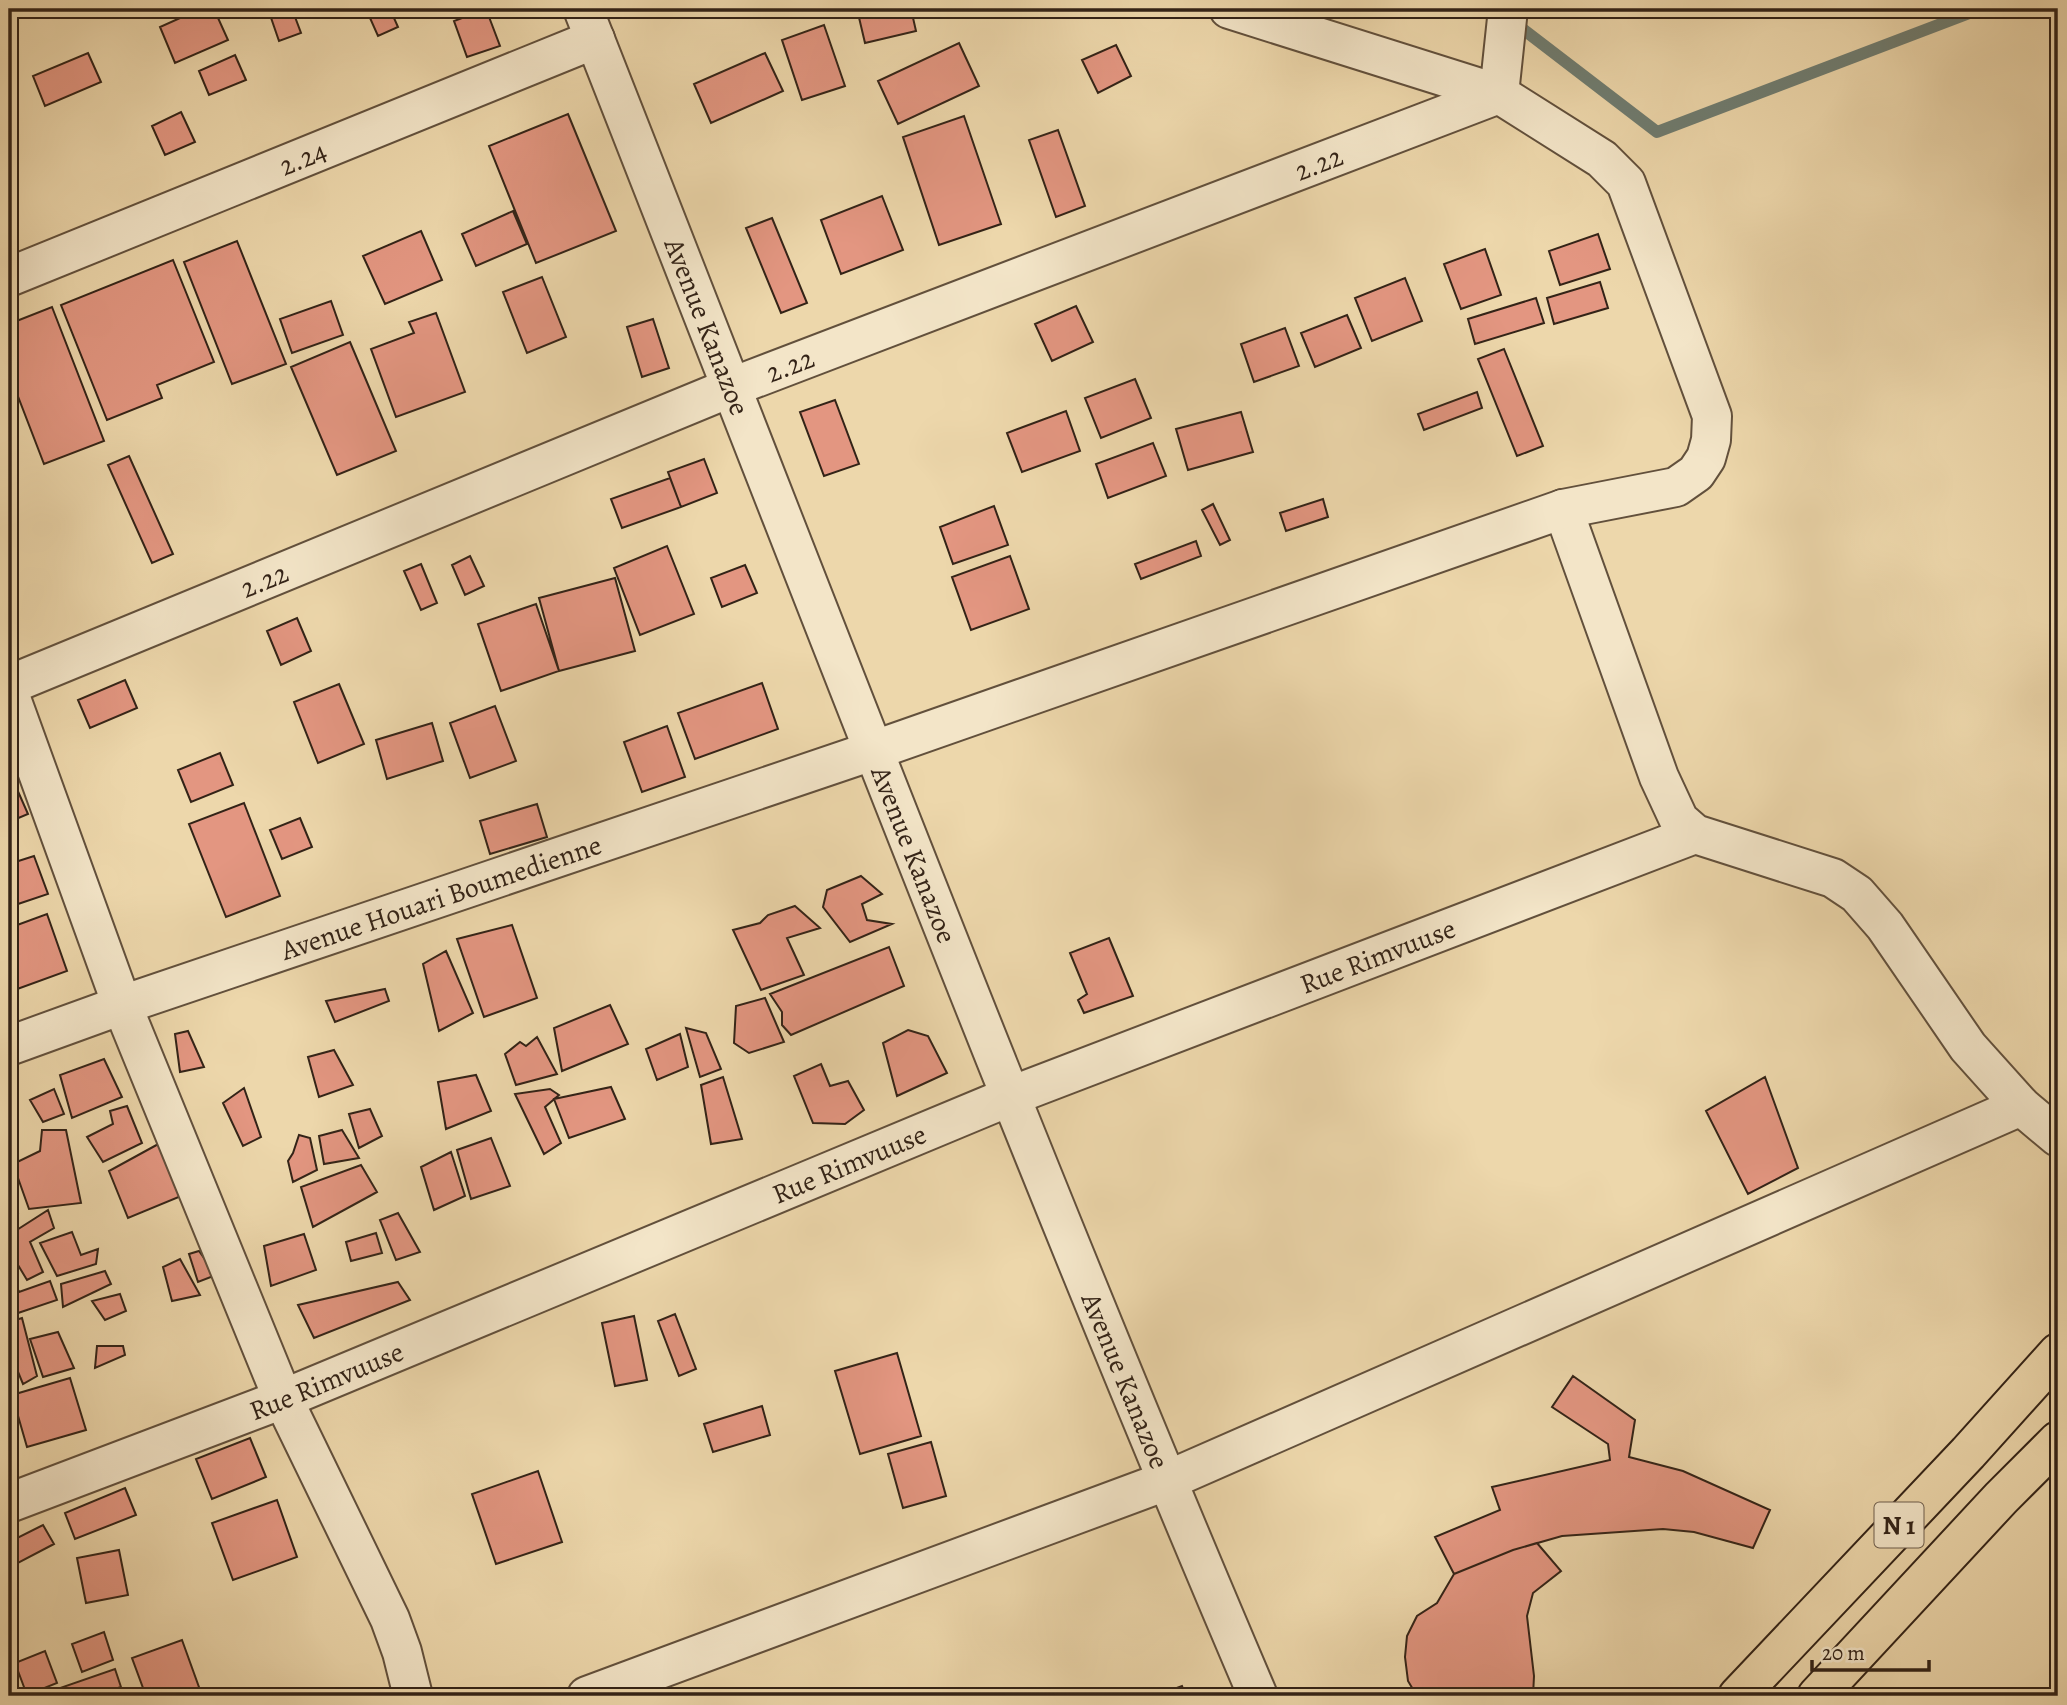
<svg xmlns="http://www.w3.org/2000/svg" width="2067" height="1705" font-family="Alegreya,serif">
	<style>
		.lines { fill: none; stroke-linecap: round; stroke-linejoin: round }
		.stream { stroke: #707d71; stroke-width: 12 }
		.building { fill: #e39681; stroke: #332317; stroke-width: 2 }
		.minor-casing { stroke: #62503c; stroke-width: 42 }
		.highway-casing { stroke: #332317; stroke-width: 42 }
		.minor { stroke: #f3e5c8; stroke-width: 38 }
		.highway { stroke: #edd7ab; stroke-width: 38 }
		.labels { text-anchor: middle; stroke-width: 6; stroke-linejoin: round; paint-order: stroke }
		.shield { fill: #f3e5c8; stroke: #6d5d4c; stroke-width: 2 }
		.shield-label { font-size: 26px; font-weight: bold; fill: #332317 }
		.street-label { font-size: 28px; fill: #332317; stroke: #f3e5c8 }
	</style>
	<rect width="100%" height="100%" fill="#edd7ab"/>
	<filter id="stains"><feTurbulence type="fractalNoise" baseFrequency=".00286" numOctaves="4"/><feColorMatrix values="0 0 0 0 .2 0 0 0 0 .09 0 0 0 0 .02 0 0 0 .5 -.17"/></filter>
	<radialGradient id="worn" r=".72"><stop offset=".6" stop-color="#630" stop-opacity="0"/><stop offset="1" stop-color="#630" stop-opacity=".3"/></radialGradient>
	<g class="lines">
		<path class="stream" d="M1476,9L1507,17L1657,132L1980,9"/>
	</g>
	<path class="building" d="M200,9H214L228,40L175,63L160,27Z
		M268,9H292L301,33L279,41Z
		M366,9H390L398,27L378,36Z
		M486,9L500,46L467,57L454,21Z
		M857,9H911L916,31L865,43Z
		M824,25L845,86L802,100L782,40Z
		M959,43L979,86L898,124L878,81Z
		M1116,45L1131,76L1098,93L1082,60Z
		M88,53L101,82L45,106L33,76Z
		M765,53L783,91L711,123L694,84Z
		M235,55L246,80L209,95L199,71Z
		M181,112L195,142L165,155L152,126Z
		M568,114L616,231L536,263L489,146Z
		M964,116L1001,224L939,245L903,137Z
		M1058,130L1085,206L1056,217L1029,140Z
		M882,196L903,250L841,274L821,220Z
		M513,211L527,244L476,266L462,234Z
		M772,218L807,303L781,313L746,228Z
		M421,231L442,280L385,304L363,256Z
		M1598,234L1610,269L1560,285L1549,251Z
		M237,241L286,364L232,384L184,262Z
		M1485,249L1501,295L1461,309L1444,264Z
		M173,260L214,362L157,385L162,398L107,420L61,305Z
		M542,277L566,337L527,353L503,292Z
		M1405,278L1422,321L1372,341L1355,298Z
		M1600,282L1608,308L1554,324L1547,298Z
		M1536,298L1544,323L1475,344L1468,319Z
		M331,301L343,335L292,353L280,319Z
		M1076,306L1093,342L1052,361L1035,324Z
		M52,307L104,441L44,464L9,373V324Z
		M436,313L465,392L396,417L371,349L414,333L409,322Z
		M1347,315L1361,348L1315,367L1301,333Z
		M653,319L669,368L642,377L627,327Z
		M1285,328L1299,366L1254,382L1241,344Z
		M350,342L396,451L337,475L291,367Z
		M1504,349L1543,446L1517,456L1478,359Z
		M1135,379L1151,418L1101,438L1085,398Z
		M1477,392L1482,408L1424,430L1418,414Z
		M835,400L859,464L824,476L800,412Z
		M1066,411L1080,451L1022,472L1007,433Z
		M1241,412L1253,452L1188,470L1176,429Z
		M1153,443L1166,476L1108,498L1096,464Z
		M129,456L173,554L152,563L108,465Z
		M704,459L717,493L681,507L668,472Z
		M670,478L681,507L622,528L611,499Z
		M1323,499L1328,517L1286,531L1280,513Z
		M1213,504L1230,540L1220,545L1202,510Z
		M994,506L1008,545L953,564L940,527Z
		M1196,541L1201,556L1141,579L1135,564Z
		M667,546L694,614L640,635L614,568Z
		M470,556L484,586L465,595L452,565Z
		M1010,556L1029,609L971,630L952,577Z
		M421,564L437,603L421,610L404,571Z
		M745,565L757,593L722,607L711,578Z
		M615,578L635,651L559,671L539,598Z
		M536,604L559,671L501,691L478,624Z
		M297,618L311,651L281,665L267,631Z
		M125,680L137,708L90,728L78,700Z
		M762,683L778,729L695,759L678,713Z
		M339,684L364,744L318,763L294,702Z
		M495,706L516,761L470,778L450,723Z
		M432,723L443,761L387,779L376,740Z
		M667,726L685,777L642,792L624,742Z
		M220,753L233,785L191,802L178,770Z
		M9,771L28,814L9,822Z
		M244,803L280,896L226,917L189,824Z
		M537,804L547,837L490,854L480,821Z
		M300,818L312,847L282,859L270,830Z
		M34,856L48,894L9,907V864Z
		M861,876L882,894L862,904L867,920L892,924L850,942L823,907L827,890Z
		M795,906L820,928L787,938L804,975L761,990L733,930L760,923L768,915Z
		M47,914L67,971L9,992V928Z
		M512,925L537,998L484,1017L457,939Z
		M1109,938L1133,996L1084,1013L1078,1000L1087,994L1070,953Z
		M889,947L904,986L791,1035L782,1025V1012L770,994Z
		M446,951L473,1013L439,1031L423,964Z
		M385,989L389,1001L335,1022L326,1001Z
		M765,998L784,1042L749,1053L734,1043L736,1006Z
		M610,1005L628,1044L562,1071L554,1028Z
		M686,1028L706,1033L721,1069L700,1077Z
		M908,1030L928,1036L947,1073L897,1096L883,1043Z
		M188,1031L204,1067L180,1072L175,1034Z
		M680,1034L688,1067L657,1080L646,1049Z
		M537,1037L557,1074L516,1085L505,1054L520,1042L526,1046Z
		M334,1050L353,1085L319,1097L308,1057Z
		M104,1059L122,1097L72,1118L60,1075Z
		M821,1064L830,1086L848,1081L864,1110L845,1124L813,1123L794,1076Z
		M476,1075L491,1111L446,1129L438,1082Z
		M723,1077L742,1139L711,1144L701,1085Z
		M1765,1077L1798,1168L1748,1194L1706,1111Z
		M611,1087L625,1119L569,1138L554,1099Z
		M244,1088L261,1137L243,1146L223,1103Z
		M54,1089L64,1114L43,1122L30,1100Z
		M550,1089L559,1095L545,1107L561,1143L544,1154L515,1094Z
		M127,1106L142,1143L103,1162L87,1137L113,1124L110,1111Z
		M370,1109L382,1136L359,1148L349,1114Z
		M42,1130H66L81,1203L29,1209L13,1164L40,1151Z
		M342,1130L359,1158L324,1164L319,1136Z
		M299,1135L310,1138L317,1170L293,1182L288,1161L293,1153Z
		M491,1138L510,1186L471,1199L457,1150Z
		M162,1142L186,1194L128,1218L109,1171Z
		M451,1152L465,1196L434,1210L421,1167Z
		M361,1165L377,1192L313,1227L301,1187Z
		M9,1180L18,1213L9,1217Z
		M48,1210L54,1228L30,1242L43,1272L27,1280L9,1250V1235Z
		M398,1213L420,1252L396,1260L380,1220Z
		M72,1232L81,1255L98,1249L96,1264L57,1276L40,1243Z
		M376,1233L382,1253L351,1261L346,1242Z
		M304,1234L316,1270L271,1286L264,1246Z
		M199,1251L216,1275L198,1282L189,1254Z
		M180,1259L200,1295L172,1301L163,1267Z
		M9,1270L19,1292L50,1281L57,1300L9,1316Z
		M105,1271L111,1284L63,1307L61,1284Z
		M398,1282L410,1300L314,1338L298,1305Z
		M120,1294L126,1311L105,1320L92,1301Z
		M675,1314L696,1369L679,1376L658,1321Z
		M634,1316L647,1380L615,1386L602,1323Z
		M22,1318L37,1376L23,1384L9,1350V1322Z
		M58,1332L74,1368L43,1377L30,1339Z
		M97,1346H123L125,1355L95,1368Z
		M897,1353L921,1436L860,1454L835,1371Z
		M1573,1376L1635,1420L1629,1457L1683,1471L1770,1510L1753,1548L1694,1532L1663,1529L1562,1536L1513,1550L1454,1574L1435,1537L1500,1510L1492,1487L1610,1460L1608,1444L1552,1407Z
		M70,1378L86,1430L27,1447L12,1395Z
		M762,1406L770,1435L713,1452L704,1424Z
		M250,1438L266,1477L212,1499L196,1459Z
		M931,1442L946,1496L903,1508L888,1454Z
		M538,1471L562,1542L496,1564L472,1494Z
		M125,1488L136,1515L75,1539L65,1513Z
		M277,1500L297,1557L233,1580L212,1523Z
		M43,1525L54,1544L16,1564L9,1550V1542Z
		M1537,1543L1561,1571L1533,1593L1527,1616L1534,1676L1533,1696H1417L1408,1681L1405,1657L1407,1636L1417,1616L1437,1603L1454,1574L1513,1550Z
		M119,1550L128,1595L86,1603L77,1558Z
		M104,1632L113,1660L82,1672L72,1644Z
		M182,1640L200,1690L184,1696H146L132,1658Z
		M45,1651L57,1683L27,1695L15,1663Z
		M115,1669L121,1687L93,1696H63L60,1688Z
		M1182,1686L1186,1696H1155Z"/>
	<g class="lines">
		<g class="minor-casing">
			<g id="minor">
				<path id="s1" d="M583,9C805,572 1020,1139 1258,1696"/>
				<path d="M1499,94L1508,9"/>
				<path id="s2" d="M9,277L595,39"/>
				<path d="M1563,509L1659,777L1679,820L1695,834L1833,878L1857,894L1885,926L1968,1047L2021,1106L2058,1137"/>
				<path id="s3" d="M9,685L732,387L1499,94"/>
				<path d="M9,693L122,1005L283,1399L390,1619L402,1652L413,1696"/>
				<path id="s4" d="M9,1046L122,1005L872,751L1563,509L1676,487L1696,473L1706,458L1711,440L1712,416L1626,183L1602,159L1499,94L1229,9"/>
				<path id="s5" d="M9,1503L283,1399L1011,1096L1695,834"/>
				<path d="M587,1696L1166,1481L2021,1106"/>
			</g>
		</g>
		<g class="highway-casing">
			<path id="highway" d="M1738,1696L1968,1453L2058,1353
				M1817,1696L2001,1498L2058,1441"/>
		</g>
		<use href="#minor" class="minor"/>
		<use href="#highway" class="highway"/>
	</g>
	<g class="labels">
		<rect class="shield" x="1874.5" y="1502.5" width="49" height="45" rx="5"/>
		<g class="shield-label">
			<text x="1899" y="1534">N 1</text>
		</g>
		<g class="street-label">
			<text dy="10" stroke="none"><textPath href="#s2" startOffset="317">2.24</textPath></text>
			<text dy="10" stroke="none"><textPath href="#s3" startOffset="1410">2.22</textPath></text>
			<text dy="10" stroke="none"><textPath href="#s1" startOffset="341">Avenue Kanazoe</textPath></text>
			<text dy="10" stroke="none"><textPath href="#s3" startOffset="844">2.22</textPath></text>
			<text dy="10" stroke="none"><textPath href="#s3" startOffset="276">2.22</textPath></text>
			<text dy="10" stroke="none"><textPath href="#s1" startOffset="908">Avenue Kanazoe</textPath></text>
			<text dy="10" stroke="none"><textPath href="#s4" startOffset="457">Avenue Houari Boumedienne</textPath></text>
			<text dy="10" stroke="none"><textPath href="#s5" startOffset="1474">Rue Rimvuuse</textPath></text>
			<text dy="10" stroke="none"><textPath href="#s5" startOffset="906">Rue Rimvuuse</textPath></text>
			<text dy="10" stroke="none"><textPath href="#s5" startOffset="340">Rue Rimvuuse</textPath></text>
			<text dy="10" stroke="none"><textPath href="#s1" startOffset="1475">Avenue Kanazoe</textPath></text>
		</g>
	</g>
	<rect width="2067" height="1705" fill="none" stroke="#edd7ab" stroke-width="35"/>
	<rect x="10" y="10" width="2046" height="1684" fill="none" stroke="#332317" stroke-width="3.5"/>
	<rect x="18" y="18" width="2032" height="1670" fill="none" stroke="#332317" stroke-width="2"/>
	<path d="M1812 1660v10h117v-10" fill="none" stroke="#332317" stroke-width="3.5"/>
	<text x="1822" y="1660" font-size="21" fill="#332317" stroke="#f3e5c8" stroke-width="5" paint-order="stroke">20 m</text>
	<rect width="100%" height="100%" filter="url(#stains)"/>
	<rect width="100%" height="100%" fill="url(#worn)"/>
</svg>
